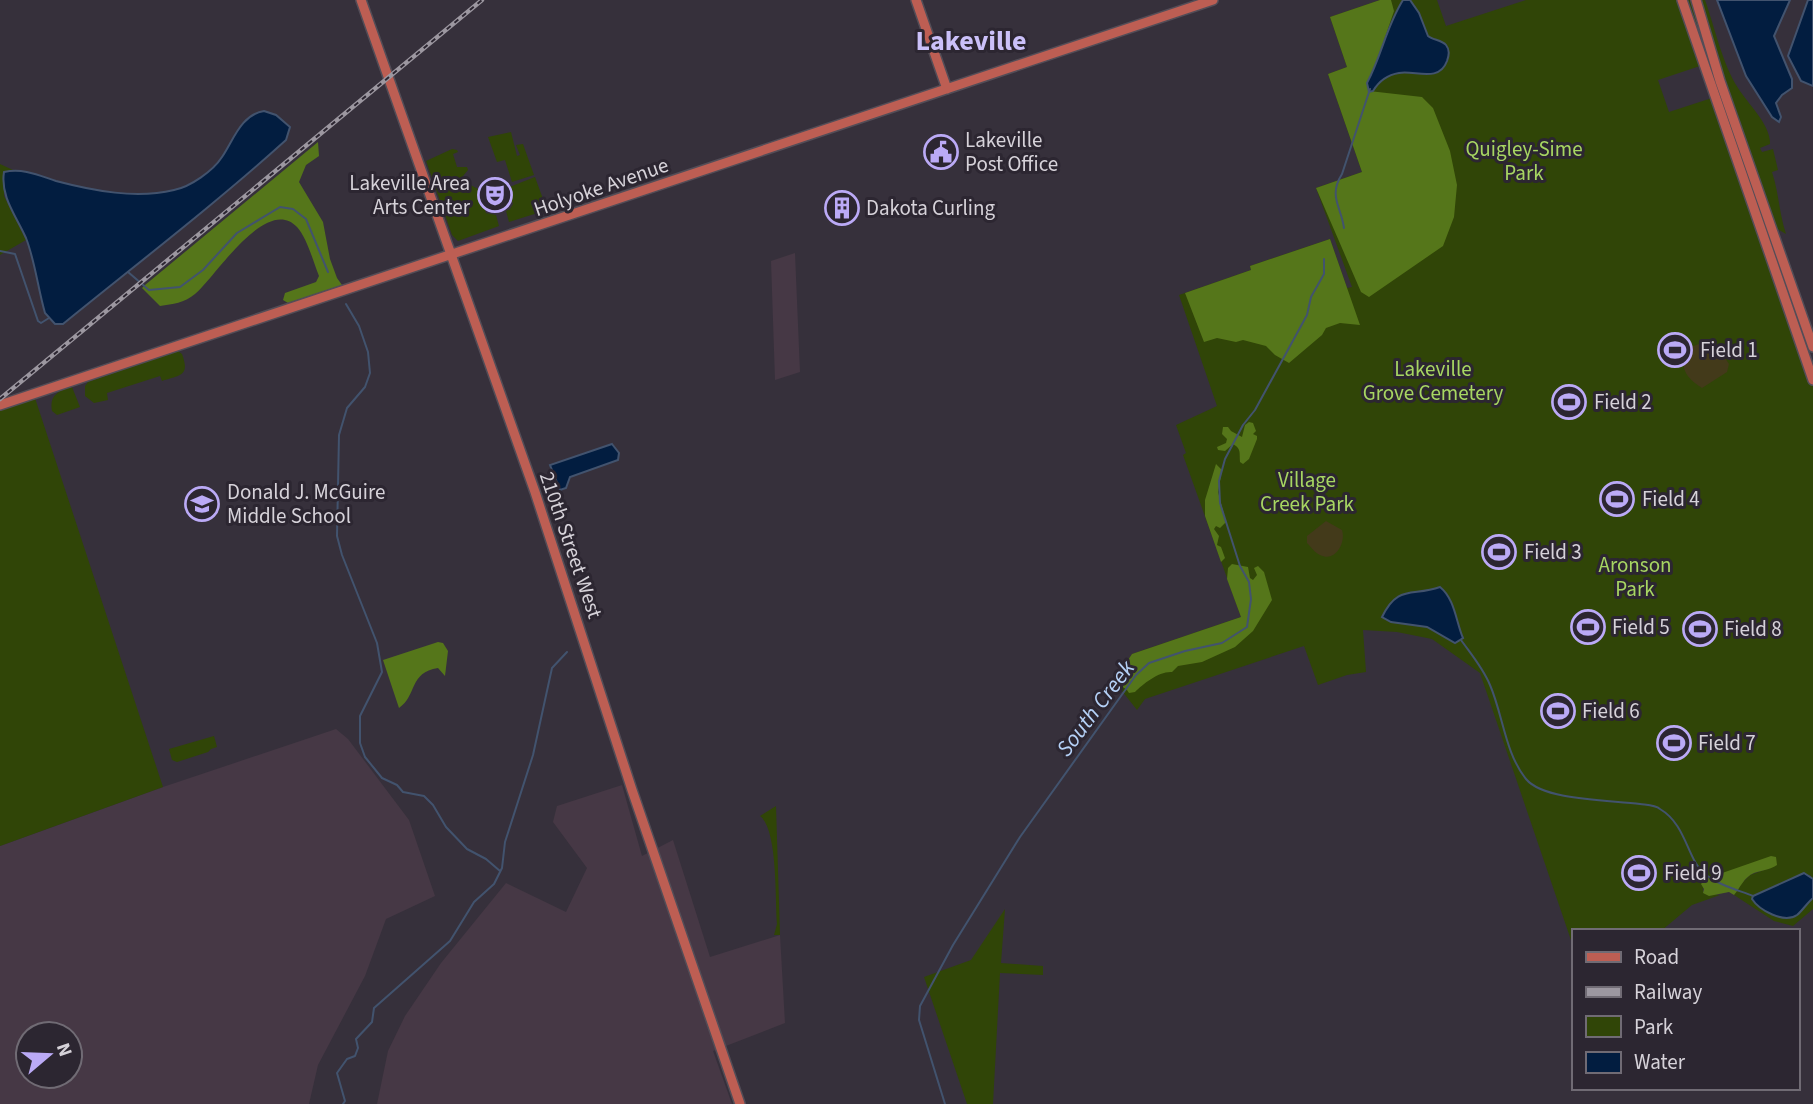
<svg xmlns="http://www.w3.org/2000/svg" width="1813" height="1104" font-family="'Source Sans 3',sans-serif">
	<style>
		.industrial { fill: #463845; fill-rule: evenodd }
		.green { fill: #304507; fill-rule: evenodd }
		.forest { fill: #55761a }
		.sand { fill: #433a1a }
		.water { fill: #021d40; stroke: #42536e; stroke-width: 2 }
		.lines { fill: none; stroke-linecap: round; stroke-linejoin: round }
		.stream { stroke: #42536e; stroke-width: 2 }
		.secondary-casing { stroke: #534d57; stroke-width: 12 }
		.secondary { stroke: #bd5e53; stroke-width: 9 }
		.rail-casing { stroke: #9c97a0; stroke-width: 4.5 }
		.rail { stroke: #2c2631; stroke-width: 2; stroke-dasharray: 5; stroke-linecap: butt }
		.labels { text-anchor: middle; stroke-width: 6; stroke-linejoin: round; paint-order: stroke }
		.poi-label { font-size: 21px; fill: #d6d2d9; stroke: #2c2631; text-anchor: start }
		.park-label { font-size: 21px; fill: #a7d662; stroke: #2c2631 }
		.street-label { font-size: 21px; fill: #d6d2d9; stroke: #2c2631 }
		.water-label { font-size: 23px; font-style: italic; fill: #b5d1f7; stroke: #2c2631 }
		.district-label { font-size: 28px; font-weight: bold; fill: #cbc0f9; stroke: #2c2631 }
	</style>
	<rect width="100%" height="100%" fill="#36303b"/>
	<path class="industrial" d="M795,253L800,372L775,380L771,261Z
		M336,729L348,739L409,820L435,896L386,919L365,976L318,1065L309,1104H0V846L163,787ZM28,1034H70V1076H28Z
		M622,785L642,856L673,840L710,957L780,935L785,1023L713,1051L732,1104H377L388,1051L405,1016L441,963L506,883L566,912L587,868L553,822L557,806Z"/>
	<path class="green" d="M1380,0H1437L1446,26L1526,0H1691L1726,108L1724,109L1813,366V879L1810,875H1799L1754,896V903L1776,916L1813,898V909L1793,926L1774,921L1734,895L1742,883L1750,875L1773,867L1703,886V893L1720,895L1692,905L1661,931H1573V946L1480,673L1432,639L1397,632L1363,630L1366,672L1347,675L1318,685L1304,646L1145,699L1137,710L1114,681L1132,654L1241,617L1183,455L1186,453L1176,425L1217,406L1179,295L1251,270L1250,266L1330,239L1347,288L1352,287L1316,188L1362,172L1328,74L1347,67L1330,17ZM1706,64L1718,96L1669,112L1658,80Z
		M1701,0H1705C1715,28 1722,63 1738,88C1748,104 1771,125 1770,144L1760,148L1762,152L1773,149L1778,170L1772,172C1779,193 1779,213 1786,234L1776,228L1717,55Z
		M511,132L517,156L520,155L516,145L523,144L534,175L512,182L505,160L497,162L488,137Z
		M452,149L457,150L458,152L453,154L457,167H467L468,170L463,176L465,182L478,189L486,213L496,215L499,226L458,241L452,235L426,161Z
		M0,164L13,170L4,172V196L26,240L0,255Z
		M535,177L547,210L509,222L506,211L510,209L513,204L507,188Z
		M178,351L182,354C190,376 181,375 162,381L160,376L107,393L108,400L94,403L85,396V386L88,382Z
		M72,387L80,407L57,415L52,411C49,395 58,391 72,387Z
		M35,398L163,787L0,846V411Z
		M214,736L217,747L211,749L208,752L177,762L172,760L169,749Z
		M776,806L780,935H774L777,924C775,900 778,829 760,816Z
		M1005,909L1001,963L1043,966V975L1000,973L993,1104H967L924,977L971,960Z"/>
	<path class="forest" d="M1380,0H1391L1394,11L1374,70L1367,83L1369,91L1422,97L1433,108L1450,151L1457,185L1454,217L1443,246L1369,297L1361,292L1316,188L1362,172L1328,74L1347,67L1330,17Z
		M318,142L319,156L306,165L299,182L323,222L330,259L337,278L342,285L288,303L283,300L285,293L316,282L319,276C313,261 307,238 297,227C266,194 214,279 195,294C184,303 173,304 160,306L142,288L145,285Z
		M1330,239L1360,325L1340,323L1326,328L1322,335L1289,363L1275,355L1266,346L1243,340L1236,342L1217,338L1204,342L1185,293L1251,270L1250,266Z
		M1249,422L1253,423L1256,431L1253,434L1257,436V439L1249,459L1243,464L1240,462C1239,454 1242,449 1233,444L1225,451L1218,450L1217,447L1226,443L1227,439L1222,434L1223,427H1228L1231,431L1242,437L1245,425Z
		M1216,464L1222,470L1218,492L1226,522L1220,528L1216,526L1214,529L1219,536L1217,545L1221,547L1225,558L1221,562L1205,516V500Z
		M1232,564L1248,567L1250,578L1253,580L1257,575L1254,568L1258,566L1264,572L1272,600L1253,631L1235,647L1202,662L1178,666L1172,672C1159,671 1143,684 1135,692L1129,693L1127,690L1114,681L1132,654L1241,617L1227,579L1228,568Z
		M438,642L443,643L448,651L445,676L438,668C409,672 417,696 399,708L383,660Z
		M1771,856L1776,857L1777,865C1769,870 1763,870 1754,873C1744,877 1740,888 1734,895L1729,892L1709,896L1703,893L1704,889L1701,884L1705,879Z"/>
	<path class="sand" d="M1707,341H1714L1729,364L1727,372L1702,388C1684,377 1677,364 1691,347Z
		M1326,521L1342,530C1346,542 1336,563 1320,555C1315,553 1311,547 1307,543V536Z"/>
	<path class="water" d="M1403,0H1410L1419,13L1428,36C1433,40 1442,40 1446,45C1450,50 1449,55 1447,61C1439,83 1415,70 1399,73C1387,75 1379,81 1373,91L1369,92L1367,83C1382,55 1386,27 1403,0Z
		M1717,0H1790L1774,36L1792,79V88L1782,95L1776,103L1781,117L1779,122L1772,117L1746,76Z
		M1808,0H1813V86L1801,81L1788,56Z
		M264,111L276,115L290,127L286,140C214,205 138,263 63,324H55L45,313C38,289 35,261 26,238C17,217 0,197 4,172C23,168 38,175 56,181C94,191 136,199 174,190C190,187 213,171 222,157C234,139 241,115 264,111Z
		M612,444L619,453L618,460L570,477L566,488L560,490L550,465Z
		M1440,587C1455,599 1456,622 1463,638L1455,643L1427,627L1391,622L1382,617C1398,584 1412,597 1440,587Z
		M1804,873L1813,879V898C1807,903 1803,910 1797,915C1784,924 1759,910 1752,899L1753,896Z"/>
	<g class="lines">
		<path class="stream" d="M1344,228C1341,206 1328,196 1342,174L1370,89
			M0,251L15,254L38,321L41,323L49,318
			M128,272L149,290L180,287L203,270L237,233L280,207L293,209L306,219L328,272
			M346,304L359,326L368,352L370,373L365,387L347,408L339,435L337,536L342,555L377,643L382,672L360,716V743L365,757L382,778L397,785L403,792L424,796L433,805L446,827L467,849L486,859L500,871
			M1461,640C1471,654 1483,668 1490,685C1503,715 1505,753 1526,779C1544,801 1612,800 1640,804C1646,805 1655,805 1660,809C1687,825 1687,860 1705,874C1718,885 1738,890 1753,896
			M343,1104L345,1101L337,1073L347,1059L355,1056L358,1048L356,1039L372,1022L374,1008L450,941L474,902L494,884L502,868L505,842L533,755L552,668L567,652
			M945,1104L919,1020L920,1006L953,945L1020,837L1136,675L1149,663L1185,651L1222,643L1247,627L1251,599L1249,582L1240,566L1220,503L1219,481L1225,459L1243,425L1255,410L1307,315L1311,297L1324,274V259"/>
		<g class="secondary-casing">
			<path id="secondary" d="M361,0L535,492L632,790L740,1104
				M916,0L947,89
				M1682,0L1813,380
				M1696,0L1720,81L1813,347
				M0,405L1213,0"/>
		</g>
		<use href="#secondary" class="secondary"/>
		<g class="rail-casing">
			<path id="rail" d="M0,399L482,0"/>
		</g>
		<use href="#rail" class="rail"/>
	</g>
	<defs>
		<g id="civic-ring" transform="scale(1.75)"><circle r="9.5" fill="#2c2631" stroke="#bbaaf6" stroke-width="1.5"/><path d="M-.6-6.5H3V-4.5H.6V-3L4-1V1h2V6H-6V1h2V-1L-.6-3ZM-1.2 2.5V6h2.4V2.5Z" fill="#bbaaf6"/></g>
		<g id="theatre-ring" transform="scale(1.75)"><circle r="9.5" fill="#2c2631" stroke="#bbaaf6" stroke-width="1.5"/><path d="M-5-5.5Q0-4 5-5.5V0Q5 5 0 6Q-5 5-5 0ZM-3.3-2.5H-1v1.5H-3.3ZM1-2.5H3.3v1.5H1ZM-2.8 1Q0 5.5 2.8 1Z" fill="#bbaaf6"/></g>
		<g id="building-ring" transform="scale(1.75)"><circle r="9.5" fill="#2c2631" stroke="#bbaaf6" stroke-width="1.5"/><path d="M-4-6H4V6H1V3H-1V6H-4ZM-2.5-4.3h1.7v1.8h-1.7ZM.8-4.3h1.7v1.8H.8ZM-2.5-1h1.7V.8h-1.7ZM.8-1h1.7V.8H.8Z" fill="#bbaaf6"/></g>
		<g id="stadium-ring" transform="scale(1.75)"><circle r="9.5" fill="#2c2631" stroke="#bbaaf6" stroke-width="1.5"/><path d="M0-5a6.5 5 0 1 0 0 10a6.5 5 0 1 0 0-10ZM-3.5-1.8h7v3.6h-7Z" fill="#bbaaf6"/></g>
		<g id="school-ring" transform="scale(1.75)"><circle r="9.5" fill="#2c2631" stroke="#bbaaf6" stroke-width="1.5"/><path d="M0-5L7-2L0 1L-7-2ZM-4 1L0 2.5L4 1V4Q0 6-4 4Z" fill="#bbaaf6"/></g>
	</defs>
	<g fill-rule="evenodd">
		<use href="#civic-ring" x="941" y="152"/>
		<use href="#theatre-ring" x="495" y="195"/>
		<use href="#building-ring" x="842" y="208"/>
		<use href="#stadium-ring" x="1675" y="350"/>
		<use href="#stadium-ring" x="1569" y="402"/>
		<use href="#stadium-ring" x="1617" y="499"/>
		<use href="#school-ring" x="202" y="504"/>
		<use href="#stadium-ring" x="1499" y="552"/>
		<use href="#stadium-ring" x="1588" y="627"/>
		<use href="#stadium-ring" x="1700" y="629"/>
		<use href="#stadium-ring" x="1558" y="711"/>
		<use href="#stadium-ring" x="1674" y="743"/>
		<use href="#stadium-ring" x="1639" y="873"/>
	</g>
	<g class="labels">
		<g class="poi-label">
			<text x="965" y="147">Lakeville<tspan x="965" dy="24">Post Office</tspan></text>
			<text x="470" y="190" text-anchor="end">Lakeville Area<tspan x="470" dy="24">Arts Center</tspan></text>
			<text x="866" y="215">Dakota Curling</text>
			<text x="1700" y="357">Field 1</text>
			<text x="1594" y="409">Field 2</text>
			<text x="227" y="499">Donald J. McGuire<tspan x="227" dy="24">Middle School</tspan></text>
			<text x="1642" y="506">Field 4</text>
			<text x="1524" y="559">Field 3</text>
			<text x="1612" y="634">Field 5</text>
			<text x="1724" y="636">Field 8</text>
			<text x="1582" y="718">Field 6</text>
			<text x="1698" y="750">Field 7</text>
			<text x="1664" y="880">Field 9</text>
		</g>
		<g class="park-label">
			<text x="1524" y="156">Quigley-Sime<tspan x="1524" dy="24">Park</tspan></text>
			<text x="1433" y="376">Lakeville<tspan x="1433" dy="24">Grove Cemetery</tspan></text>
			<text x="1307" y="487">Village<tspan x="1307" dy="24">Creek Park</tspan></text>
			<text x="1635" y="572">Aronson<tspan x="1635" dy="24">Park</tspan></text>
		</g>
		<g class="street-label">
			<text transform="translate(601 187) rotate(-19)" y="7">Holyoke Avenue</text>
			<text transform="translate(571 545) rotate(71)" y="7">210th Street West</text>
		</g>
		<g class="water-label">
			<text transform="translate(1095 708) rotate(-53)" y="8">South Creek</text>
		</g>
		<g class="district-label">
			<text x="971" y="50">Lakeville</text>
		</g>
	</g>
	<rect x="1572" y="929" width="228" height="161" fill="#2c2631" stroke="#706b74" stroke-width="2"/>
	<rect x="1586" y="952" width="35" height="10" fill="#bd5e53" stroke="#706b74" stroke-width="2"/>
	<text x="1634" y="964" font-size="21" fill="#d6d2d9">Road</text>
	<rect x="1586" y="987" width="35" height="10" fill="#9c97a0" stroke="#706b74" stroke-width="2"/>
	<text x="1634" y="999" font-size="21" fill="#d6d2d9">Railway</text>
	<rect x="1586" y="1016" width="35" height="21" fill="#304507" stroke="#706b74" stroke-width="2"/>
	<text x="1634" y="1034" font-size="21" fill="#d6d2d9">Park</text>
	<rect x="1586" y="1052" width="35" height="21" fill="#021d40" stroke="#706b74" stroke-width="2"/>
	<text x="1634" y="1069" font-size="21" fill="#d6d2d9">Water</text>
	<g transform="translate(49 1055) rotate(71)"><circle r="33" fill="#2c2631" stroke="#706b74" stroke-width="2"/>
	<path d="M0-5L12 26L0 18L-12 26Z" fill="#bbaaf6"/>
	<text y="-10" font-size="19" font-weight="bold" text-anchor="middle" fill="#d6d2d9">N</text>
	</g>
</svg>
